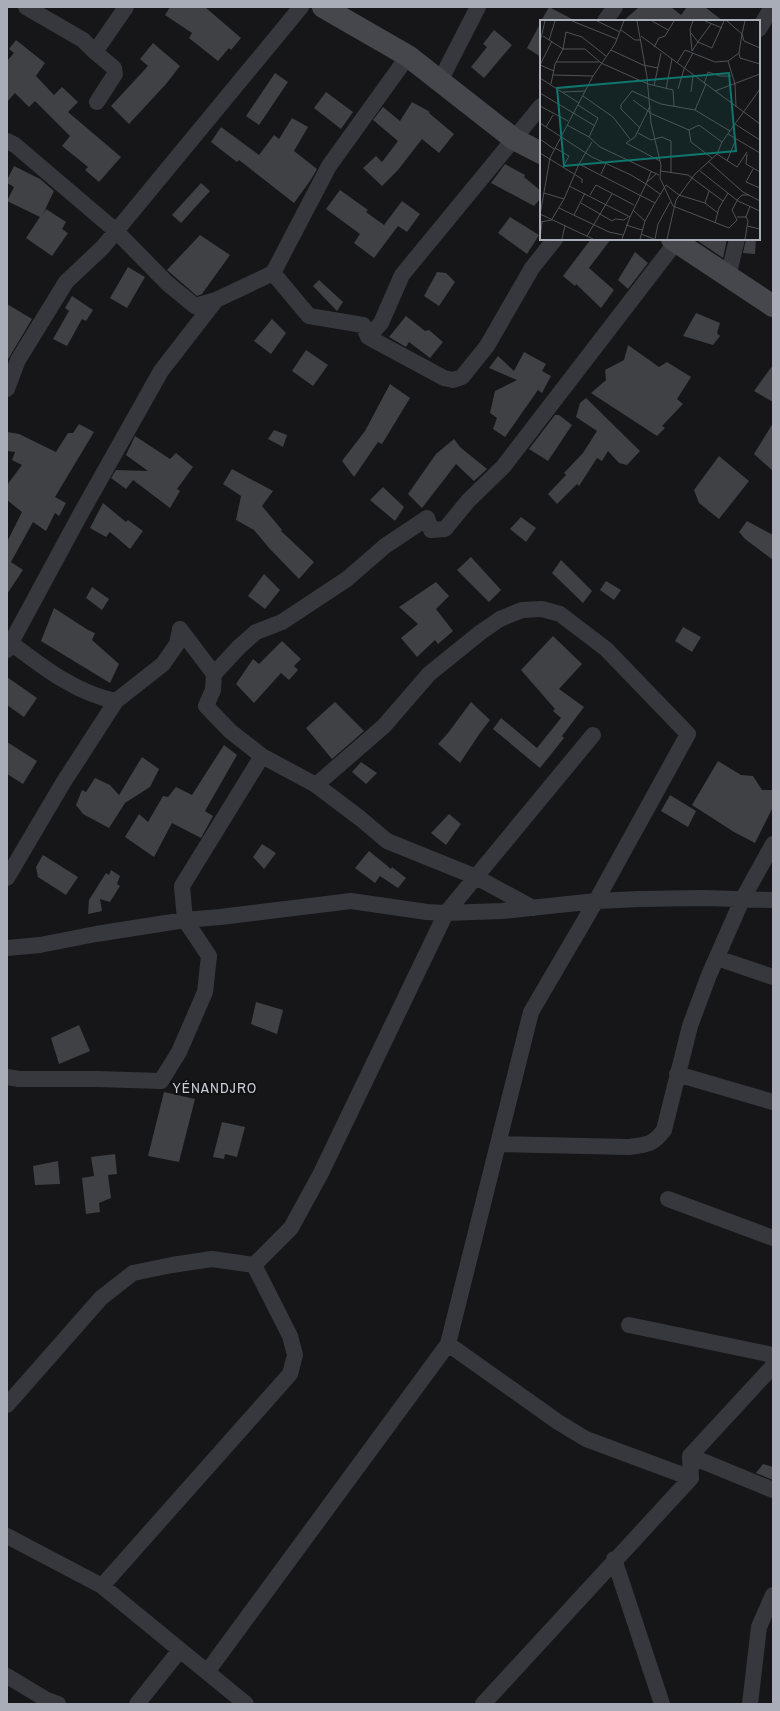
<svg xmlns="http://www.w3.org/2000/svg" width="780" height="1711" font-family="'Archivo Narrow',sans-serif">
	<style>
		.building { fill: #404145 }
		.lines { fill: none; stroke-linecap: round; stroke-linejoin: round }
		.street { stroke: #37383d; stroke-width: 16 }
		.secondary { stroke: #45474d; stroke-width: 22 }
		.labels { text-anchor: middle; stroke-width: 4; stroke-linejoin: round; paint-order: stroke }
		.quarter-label { font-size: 15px; letter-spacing: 1px; fill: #c9ccd4; stroke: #111113 }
		.inset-road { fill: none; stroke: #505258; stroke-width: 1 }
		.view { fill: #0f766e; fill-opacity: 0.15; stroke: #0f766e; stroke-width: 2 }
		.inset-edge { fill: none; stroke: #a8adb8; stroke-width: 2 }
	</style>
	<rect width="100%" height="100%" fill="#161618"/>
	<path class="building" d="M170,7H205L241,38L231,50L229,48L218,61L189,38L192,33L165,15Z
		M549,7L576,21H541Z
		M639,7H671L681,15L687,7H705L723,21H623Z
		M541,22V57L527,48Z
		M494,30L512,45L484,78L471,67L487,47L483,44Z
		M16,40L45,63L36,76L54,95L62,87L78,102L68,112L121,157L99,182L85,170L88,167L62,146L70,136L35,101L29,107L15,93L7,102V61L14,53L9,49Z
		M153,43L180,66L166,84L129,124L111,106L148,66L140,59Z
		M275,73L288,82L259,125L246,116Z
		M326,92L353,112L341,129L314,108Z
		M412,102L430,112L429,113L454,134L439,153L422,139L398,170L382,186L363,168L376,156L382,162L398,141L373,120L383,107L400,121Z
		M292,118L308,127L294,151L317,169L310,181L294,203L239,160L237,162L211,142L221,127L259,155L274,135L279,139Z
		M505,164L525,175L524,177L541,191V198L534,206L491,183Z
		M14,166L40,179L54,191L42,216L46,209L66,222L62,229L68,233L52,256L26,238L40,217L7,201L14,187L7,183V180Z
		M201,183L210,191L181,223L172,215Z
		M340,190L368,210L366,212L384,225L402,201L420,214L407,232L398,226L374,258L354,243L360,234L326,209Z
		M510,217L539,235L527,254L498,233Z
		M200,235L230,255L202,294L197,296L167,270Z
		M591,239H611L589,268L614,290L601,308L576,284L575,286L563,276Z
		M695,239H727L723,258Z
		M746,239H756L755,254L743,253Z
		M635,252L648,263L628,289L618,280Z
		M128,267L145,277L127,308L110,298Z
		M437,272L446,273L455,282L439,306L424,296Z
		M319,280L343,302L337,311L313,286Z
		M72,296L93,310L86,321L82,319L67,346L53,339L69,311L65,308Z
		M7,304L32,319L7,361Z
		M696,313L720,323L717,333L720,336L713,345L683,336Z
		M406,316L425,331L429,330L443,342L430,358L409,342L406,347L389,337Z
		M272,319L286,333L271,354L254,341Z
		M628,345L659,367L667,362L691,377L677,399L683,404L662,426L665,428L657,436L591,393L606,380L605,370L624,360Z
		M306,350L328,365L313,386L292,371Z
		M524,352L546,364L542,371L551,376L542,393L538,390L505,437L493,429L497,418L490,413L495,391L517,380L489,368L498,356L514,371Z
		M773,365V402L754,391Z
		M390,384L410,398L382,444L378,442L354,477L342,461L365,431Z
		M586,398L640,451L627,465L619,463L608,451L602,461L597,458L579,486L577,484L557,504L548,494L566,475L564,473L583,453L597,431L576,417L580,403Z
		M555,415H559L572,425L548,461L529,449Z
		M773,423V471L754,454Z
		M79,424L94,432L55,497L66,503L59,516L55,513L46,531L33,522L11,562L23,570L7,594V542L22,512L7,500V485L22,465L12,460L15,452L7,451V432L19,434L56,452L68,433H73Z
		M274,430L287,435L283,447L268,439Z
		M135,436L170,459L176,453L193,467L177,489L180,491L170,508L133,480L126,489L111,478L116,470L148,471L126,455Z
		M454,439L460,447L487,469L474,481L456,464L422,508L408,494L436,454Z
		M719,456L749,481L719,519L699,503L694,490Z
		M232,469L273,491L262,506L282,530L281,531L314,562L299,579L270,549L254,530L236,520L241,496L223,484Z
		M383,487L404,507L395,521L370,500Z
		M103,503L126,522L128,520L143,531L130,549L110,532L106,537L90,528Z
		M521,517L536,528L526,542L510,529Z
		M747,521L773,535V560L745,539L739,532Z
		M471,557L501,590L489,602L457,570Z
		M561,560L592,591L583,603L552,573Z
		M264,574L280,590L265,609L248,596Z
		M606,581L621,590L614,600L600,590Z
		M436,582L449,596L436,609L453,631L438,644L435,640L417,657L401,638L418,624L399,607Z
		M92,587L109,599L102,610L86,598Z
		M54,608L88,630L95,633L92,640L119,664L110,683L41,641Z
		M683,627L701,637L692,652L675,641Z
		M553,636L582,664L559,689L584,707L562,736L564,738L540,768L493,729L501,718L537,748L561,718L553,711L555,709L521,670Z
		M282,641L301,659L294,666L298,670L289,680L281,673L254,703L236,684L253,659L259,664Z
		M7,677L37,698L24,717L7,705Z
		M335,702L364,731L332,759L306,728Z
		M471,702L490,720L480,733L460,763L438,744L448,733Z
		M7,742L37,761L23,784L7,774Z
		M224,745L237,755L205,811L213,816L201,838L172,823L154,857L125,837L139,814L148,822L163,796L168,797L176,787L192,795Z
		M142,757L159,769L150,787L125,803L109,828L83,814L76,805L82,790L86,792L95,778L110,785L119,795Z
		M718,761L741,775L753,776L762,790H772L773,807L755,843L734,832L692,805Z
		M361,762L377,773L366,784L352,772Z
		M670,795L696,811L688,827L661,811Z
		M449,814L461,824L446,845L431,833Z
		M262,844L276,853L264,869L253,857Z
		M369,851L391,869L392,867L406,878L398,888L380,876L375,883L355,868Z
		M43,855L78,877L66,895L38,877L36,867Z
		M111,870L120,876L117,884L120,886L110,902L100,899L102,911L88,914L89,900L106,873L109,875Z
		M256,1002L283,1010L277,1034L251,1024Z
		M79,1025L90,1051L59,1064L51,1038Z
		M164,1092L195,1099L179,1162L148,1156Z
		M222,1122L245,1127L237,1157L225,1154L224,1159L213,1157Z
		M115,1154L117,1174L108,1175L111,1198L99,1203L100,1212L86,1214L82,1178L94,1176L91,1157Z
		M58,1161L60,1184L35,1185L33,1166Z
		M763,1464L773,1467V1480L756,1473Z"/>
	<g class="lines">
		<path class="street" d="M26,7L83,40L95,52L126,7
			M605,21L615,7
			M759,29L772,7
			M95,52L114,68L115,74L97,102
			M440,81L478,7
			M7,141L15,145L116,231L167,283L195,306L216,300
			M273,273L309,316L363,325L368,337L444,378L453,380L462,377L487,346L532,268L555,239
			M728,277L737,239
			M368,337L381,323L402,275L541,106
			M7,389L18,360L66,282L103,247L301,7
			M180,629L214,674L213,690L206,706L230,731L262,756L316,785L361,819L387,841L476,877L533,908
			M11,643C43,667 77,694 116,701
			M7,650L80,515L161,371L216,300L273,273L329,166L408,56
			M214,674L239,647L256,632L282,622L347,579L385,546L427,518L431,530L445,529L468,501L503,467L676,242
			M316,785L384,726L429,674L481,632L500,619L522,610L542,609L560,614L606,649L688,734L596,901L531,1012L448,1344L558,1422L586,1439L691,1478
			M7,878L63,783L116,701L163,664L177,644L180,629
			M7,948L40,945L96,934L185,920L220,917L351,901L427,912L446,913L502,911L596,901L640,899L702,898L773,900
			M717,958L773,977
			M677,1074L773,1102
			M7,1077L19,1079H98L161,1081L179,1052L205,992L209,956L185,920L182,886L262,756
			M498,1144L628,1147C646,1145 653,1145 664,1130L690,1026L709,975L742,900L773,844
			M668,1199L773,1238
			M254,1265L291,1228L321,1173L446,913L593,735
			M629,1325L773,1355
			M7,1405L101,1298L133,1273L172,1265L212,1259L254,1265
			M690,1456L773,1490
			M7,1536L102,1586L246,1704
			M614,1559L662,1704
			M102,1586L290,1374L295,1355L290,1336L254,1265
			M207,1672L448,1344
			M7,1676L47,1700L58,1704
			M137,1704L180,1650
			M483,1704L691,1478L690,1456L773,1366
			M750,1704L759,1627L773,1595"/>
		<path class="secondary" d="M323,7L408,56L514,139L541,153
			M672,239L773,306"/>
	</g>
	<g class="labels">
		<g class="quarter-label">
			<text x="215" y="1093">YÉNANDJRO</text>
		</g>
	</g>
	<g transform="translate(540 20)">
		<rect width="220" height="220" fill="#161618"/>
		<path class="inset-road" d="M32,1L77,19M57,1L80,12M97,1L107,57L111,103L121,145L120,158L133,186L189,208L197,200L192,190L198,179L202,175H209M112,1L128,10M165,1L182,8M205,1L202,14L204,21L220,28M171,4L158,22L172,28L184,1M81,10L95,20H101M151,13L158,22L152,31M3,16L23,29M101,16L220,104M9,20L15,1M0,22L5,1M114,27L119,18L125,16L134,1M23,29L26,12L42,17L66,36M71,30L103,45L118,48M152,31L150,9L153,1M199,33L200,38L220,44M188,41L195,64L196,87M16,42H59M137,43L145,30L175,42L188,41L199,33L202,14L187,1M0,45L12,21M0,45L14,51M13,55L53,56M0,58L39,83M11,64L15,44L23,29H45L61,43L108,64L133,70L134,86M164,64L168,52L180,56H191M114,66L121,33M126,69L132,39M138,69L144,49L153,33M175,71L220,54M23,72L45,71M151,72L153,56M0,73L55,106M43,76L73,97L90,119M93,80L112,94L149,110M38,85L58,98L49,117M0,86L28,101M110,86L95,117L86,123L120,141M155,90L190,111M0,103L52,137L91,155L106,164L90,197L29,166M195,104L220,120M27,105L49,117L60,127L119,155M6,107L13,95M100,108L81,89V85L92,71L121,84L155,90L166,64M149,110L159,105L182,122M149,110L151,122L172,138M98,113L111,120L122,117L131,121V153M188,114L220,133M0,119L14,129M15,128L29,136L23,147M0,133L42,159V163M177,134L197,147L207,132M207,134L206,144L220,152M187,141L196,119M169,142L203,172L220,181M39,144L115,183L126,165L139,175L165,183L178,193M213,149L206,162L220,168M121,151L148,155L183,181M160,151L198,181L220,191M111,152L106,164L120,174M61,154L66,143M107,162L116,154M4,173L24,179M50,175L56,165L94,185M41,183L72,201L75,199L84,200L88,197M165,183L169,171M19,188L69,212L83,215M93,190L105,201L100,219M0,194L53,219M0,195L10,138L53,56L75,24L84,1M34,195L45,173M197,197H206L210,186M12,199L24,179L39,144L52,122M105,201L115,183M0,202L12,200M175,203L179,188L188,173M86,205L102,210M207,206L220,209M101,214L114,219M47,216L72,174M0,219L2,202M22,219L25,205M82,219L90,197M115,219L118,204L130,182M127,219L136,180L155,154L177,134L182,122L220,69M205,219L208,201L206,197"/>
		<path class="view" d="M189,53L196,131L24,146L17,68Z"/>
		<rect width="220" height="220" class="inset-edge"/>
	</g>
	<rect width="780" height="1711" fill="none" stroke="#a8adb8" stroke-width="16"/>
</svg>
